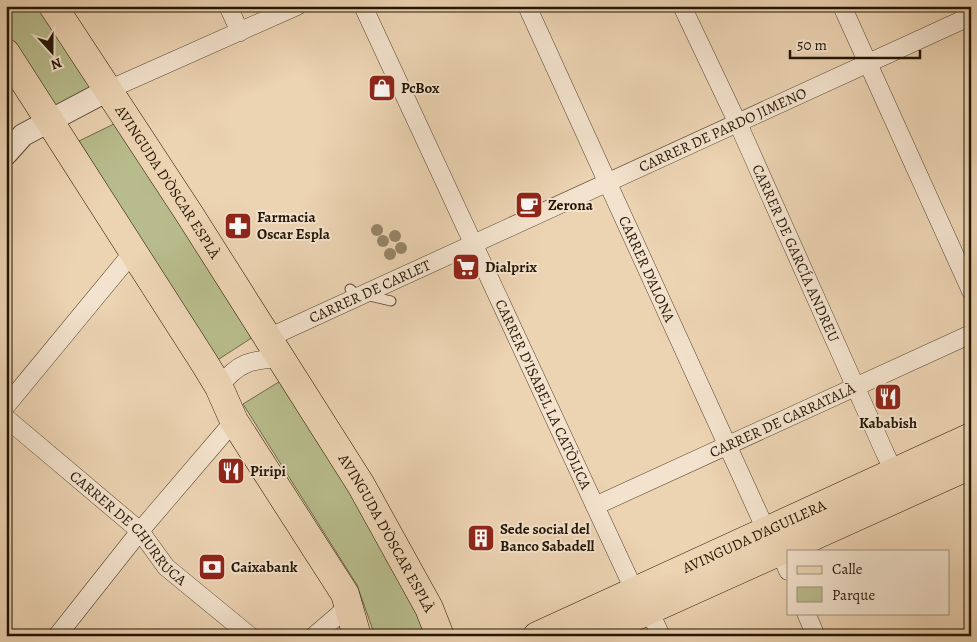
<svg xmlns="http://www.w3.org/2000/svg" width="977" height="642" font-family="Alegreya,serif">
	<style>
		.green { fill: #b8bc8c; stroke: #6e6848 }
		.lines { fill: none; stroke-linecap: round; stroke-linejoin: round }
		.service-casing { stroke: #554430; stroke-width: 11 }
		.minor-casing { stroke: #554430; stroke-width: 19 }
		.tertiary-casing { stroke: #554430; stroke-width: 24 }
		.primary-casing { stroke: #231504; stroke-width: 29 }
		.service { stroke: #f3e2cd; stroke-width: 9 }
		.minor { stroke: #f3e2cd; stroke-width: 18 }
		.tertiary { stroke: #f3e2cd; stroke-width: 22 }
		.primary { stroke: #ecd3b2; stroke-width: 28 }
		.tree { fill: #968669 }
		.labels { text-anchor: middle; stroke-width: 4; stroke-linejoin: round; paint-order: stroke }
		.poi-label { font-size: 15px; font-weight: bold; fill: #231504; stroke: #f3e2cd; text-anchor: start }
		.street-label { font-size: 15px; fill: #231504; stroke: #f3e2cd }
	</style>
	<rect width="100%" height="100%" fill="#ecd3b2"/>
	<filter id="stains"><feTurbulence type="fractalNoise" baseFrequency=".004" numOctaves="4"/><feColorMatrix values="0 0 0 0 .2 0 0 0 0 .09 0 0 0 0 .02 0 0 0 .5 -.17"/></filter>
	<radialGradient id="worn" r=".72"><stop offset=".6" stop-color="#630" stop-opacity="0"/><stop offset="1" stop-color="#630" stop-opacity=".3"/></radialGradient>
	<path class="green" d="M6,6H43L96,89L53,108L6,31Z
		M116,123L253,337L216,361L79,141Z
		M282,380L429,615L430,630L414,632L402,636H375L357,585L243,404Z"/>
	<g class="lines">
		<g class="service-casing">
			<path id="service" d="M350,289L358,296H370L391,301"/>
		</g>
		<g class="minor-casing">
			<g id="minor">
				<path d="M228,6L240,32"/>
				<path id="s1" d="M363,6L635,592"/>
				<path id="s2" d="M527,6L766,530"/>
				<path id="s3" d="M682,6L740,128L885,453L894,472L903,477"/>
				<path d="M842,6L971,291"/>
				<path d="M108,90L297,6"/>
				<path id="s4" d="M268,338L971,16"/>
				<path d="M219,387C238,362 251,360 280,358"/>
				<path d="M6,406L133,252"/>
				<path id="s5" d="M6,418L140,531L166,567L250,636"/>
				<path id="s6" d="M595,506L971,334"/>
				<path d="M780,551L788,571"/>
				<path d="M649,610L661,636"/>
				<path d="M806,613L816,636"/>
				<path d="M57,636L140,531L234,421"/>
				<path d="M314,636L350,605"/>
			</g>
		</g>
		<g class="tertiary-casing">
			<path id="tertiary" d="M6,154L23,135L108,90"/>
		</g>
		<g class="primary-casing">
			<g id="primary">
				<path id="s7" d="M53,6L190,215L361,485L429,608L440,636"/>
				<path d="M6,53L205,364L219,387L234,421L345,594L357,636"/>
				<path id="s8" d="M537,636L971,437"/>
				<path d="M592,636L971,465"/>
			</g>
		</g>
		<use href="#service" class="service"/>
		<use href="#minor" class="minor"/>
		<use href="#tertiary" class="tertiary"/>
		<use href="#primary" class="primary"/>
	</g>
	<g class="tree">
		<circle cx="377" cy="230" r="6"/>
		<circle cx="395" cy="236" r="6"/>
		<circle cx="383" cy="241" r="6"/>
		<circle cx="401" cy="248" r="6"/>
		<circle cx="390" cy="254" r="6"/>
	</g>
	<defs>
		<g id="shop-square" transform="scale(1.4375)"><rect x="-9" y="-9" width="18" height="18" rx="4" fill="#8f2418" stroke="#f3e2cd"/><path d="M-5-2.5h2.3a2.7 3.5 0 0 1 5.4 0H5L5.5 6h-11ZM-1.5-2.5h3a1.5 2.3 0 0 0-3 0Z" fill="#fff"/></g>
		<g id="cafe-square" transform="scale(1.4375)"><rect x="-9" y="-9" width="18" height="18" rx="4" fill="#8f2418" stroke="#f3e2cd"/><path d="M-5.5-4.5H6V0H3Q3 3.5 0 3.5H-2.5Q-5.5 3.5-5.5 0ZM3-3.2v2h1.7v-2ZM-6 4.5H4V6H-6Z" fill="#fff"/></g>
		<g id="pharmacy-square" transform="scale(1.4375)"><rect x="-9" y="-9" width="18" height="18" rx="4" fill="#8f2418" stroke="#f3e2cd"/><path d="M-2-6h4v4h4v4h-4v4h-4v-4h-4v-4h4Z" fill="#fff"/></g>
		<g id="supermarket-square" transform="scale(1.4375)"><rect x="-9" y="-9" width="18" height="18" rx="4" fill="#8f2418" stroke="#f3e2cd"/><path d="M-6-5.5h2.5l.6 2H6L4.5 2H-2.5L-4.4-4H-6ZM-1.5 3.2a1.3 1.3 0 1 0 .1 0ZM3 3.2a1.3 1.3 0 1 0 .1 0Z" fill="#fff"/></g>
		<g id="restaurant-square" transform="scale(1.4375)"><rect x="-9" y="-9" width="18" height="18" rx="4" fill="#8f2418" stroke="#f3e2cd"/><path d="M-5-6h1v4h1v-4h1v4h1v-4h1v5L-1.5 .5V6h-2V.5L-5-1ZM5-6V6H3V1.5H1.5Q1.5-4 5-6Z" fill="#fff"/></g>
		<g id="building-square" transform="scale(1.4375)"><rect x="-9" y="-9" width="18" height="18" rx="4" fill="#8f2418" stroke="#f3e2cd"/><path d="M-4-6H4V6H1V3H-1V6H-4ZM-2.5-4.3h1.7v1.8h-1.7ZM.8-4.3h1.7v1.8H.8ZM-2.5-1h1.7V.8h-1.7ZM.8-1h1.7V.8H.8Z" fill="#fff"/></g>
		<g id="bank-square" transform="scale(1.4375)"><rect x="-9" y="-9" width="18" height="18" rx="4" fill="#8f2418" stroke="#f3e2cd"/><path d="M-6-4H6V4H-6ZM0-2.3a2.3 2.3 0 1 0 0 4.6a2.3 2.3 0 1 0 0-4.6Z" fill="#fff"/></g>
	</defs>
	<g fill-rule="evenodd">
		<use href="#shop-square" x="382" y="88"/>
		<use href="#cafe-square" x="529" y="205"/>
		<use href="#pharmacy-square" x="238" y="226"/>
		<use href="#supermarket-square" x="466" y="267"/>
		<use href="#restaurant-square" x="888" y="397"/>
		<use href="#restaurant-square" x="231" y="471"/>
		<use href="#building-square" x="481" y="538"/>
		<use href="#bank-square" x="212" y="567"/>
	</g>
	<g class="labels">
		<g class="poi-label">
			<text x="401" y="93">PcBox</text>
			<text x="548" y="210">Zerona</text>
			<text x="257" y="222">Farmacia<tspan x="257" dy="17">Oscar Espla</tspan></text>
			<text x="485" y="272">Dialprix</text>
			<text x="888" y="428" text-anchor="middle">Kababish</text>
			<text x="250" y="476">Piripi</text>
			<text x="500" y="534">Sede social del<tspan x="500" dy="17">Banco Sabadell</tspan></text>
			<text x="231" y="572">Caixabank</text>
		</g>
		<g class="street-label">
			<text dy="5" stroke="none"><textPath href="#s4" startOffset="500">CARRER DE PARDO JIMENO</textPath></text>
			<text dy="5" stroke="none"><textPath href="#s7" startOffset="210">AVINGUDA D'ÒSCAR ESPLÀ</textPath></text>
			<text dy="5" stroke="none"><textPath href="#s3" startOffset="272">CARRER DE GARCÍA ANDREU</textPath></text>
			<text dy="5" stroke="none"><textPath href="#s2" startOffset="289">CARRER D'ALONA</textPath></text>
			<text dy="5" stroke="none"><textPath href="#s4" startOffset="112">CARRER DE CARLET</textPath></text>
			<text dy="5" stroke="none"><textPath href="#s1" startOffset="428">CARRER D'ISABEL LA CATÒLICA</textPath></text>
			<text dy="5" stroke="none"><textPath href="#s6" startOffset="206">CARRER DE CARRATALÀ</textPath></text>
			<text dy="5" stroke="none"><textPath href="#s5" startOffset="165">CARRER DE CHURRUCA</textPath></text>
			<text dy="5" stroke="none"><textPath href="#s7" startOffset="624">AVINGUDA D'ÒSCAR ESPLÀ</textPath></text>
			<text dy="5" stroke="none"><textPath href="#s8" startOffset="239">AVINGUDA D'AGUILERA</textPath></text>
		</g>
	</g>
	<rect width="977" height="642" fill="none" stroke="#ecd3b2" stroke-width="25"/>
	<rect x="8" y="8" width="962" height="627" fill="none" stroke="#231504" stroke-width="2.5"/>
	<rect x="12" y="12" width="952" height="617" fill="none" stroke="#231504"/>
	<rect x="787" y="550" width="162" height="65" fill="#f3e2cd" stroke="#a0907d"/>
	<rect x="797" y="566" width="25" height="8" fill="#ecd3b2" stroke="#a0907d"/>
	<text x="832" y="574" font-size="15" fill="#231504">Calle</text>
	<rect x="797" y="587" width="25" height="15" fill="#b8bc8c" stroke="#a0907d"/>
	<text x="832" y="600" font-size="15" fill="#231504">Parque</text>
	<g transform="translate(52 52) rotate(159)" stroke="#f3e2cd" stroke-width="4" paint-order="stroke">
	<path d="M0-4L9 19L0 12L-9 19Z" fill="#231504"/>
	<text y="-8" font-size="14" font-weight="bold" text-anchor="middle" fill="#231504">N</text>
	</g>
	<path d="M790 50v8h130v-8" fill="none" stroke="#231504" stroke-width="2.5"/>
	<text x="797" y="50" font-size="15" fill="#231504" stroke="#f3e2cd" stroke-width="4" paint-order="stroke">50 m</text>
	<rect width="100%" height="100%" filter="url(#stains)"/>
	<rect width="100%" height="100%" fill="url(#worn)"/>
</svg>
